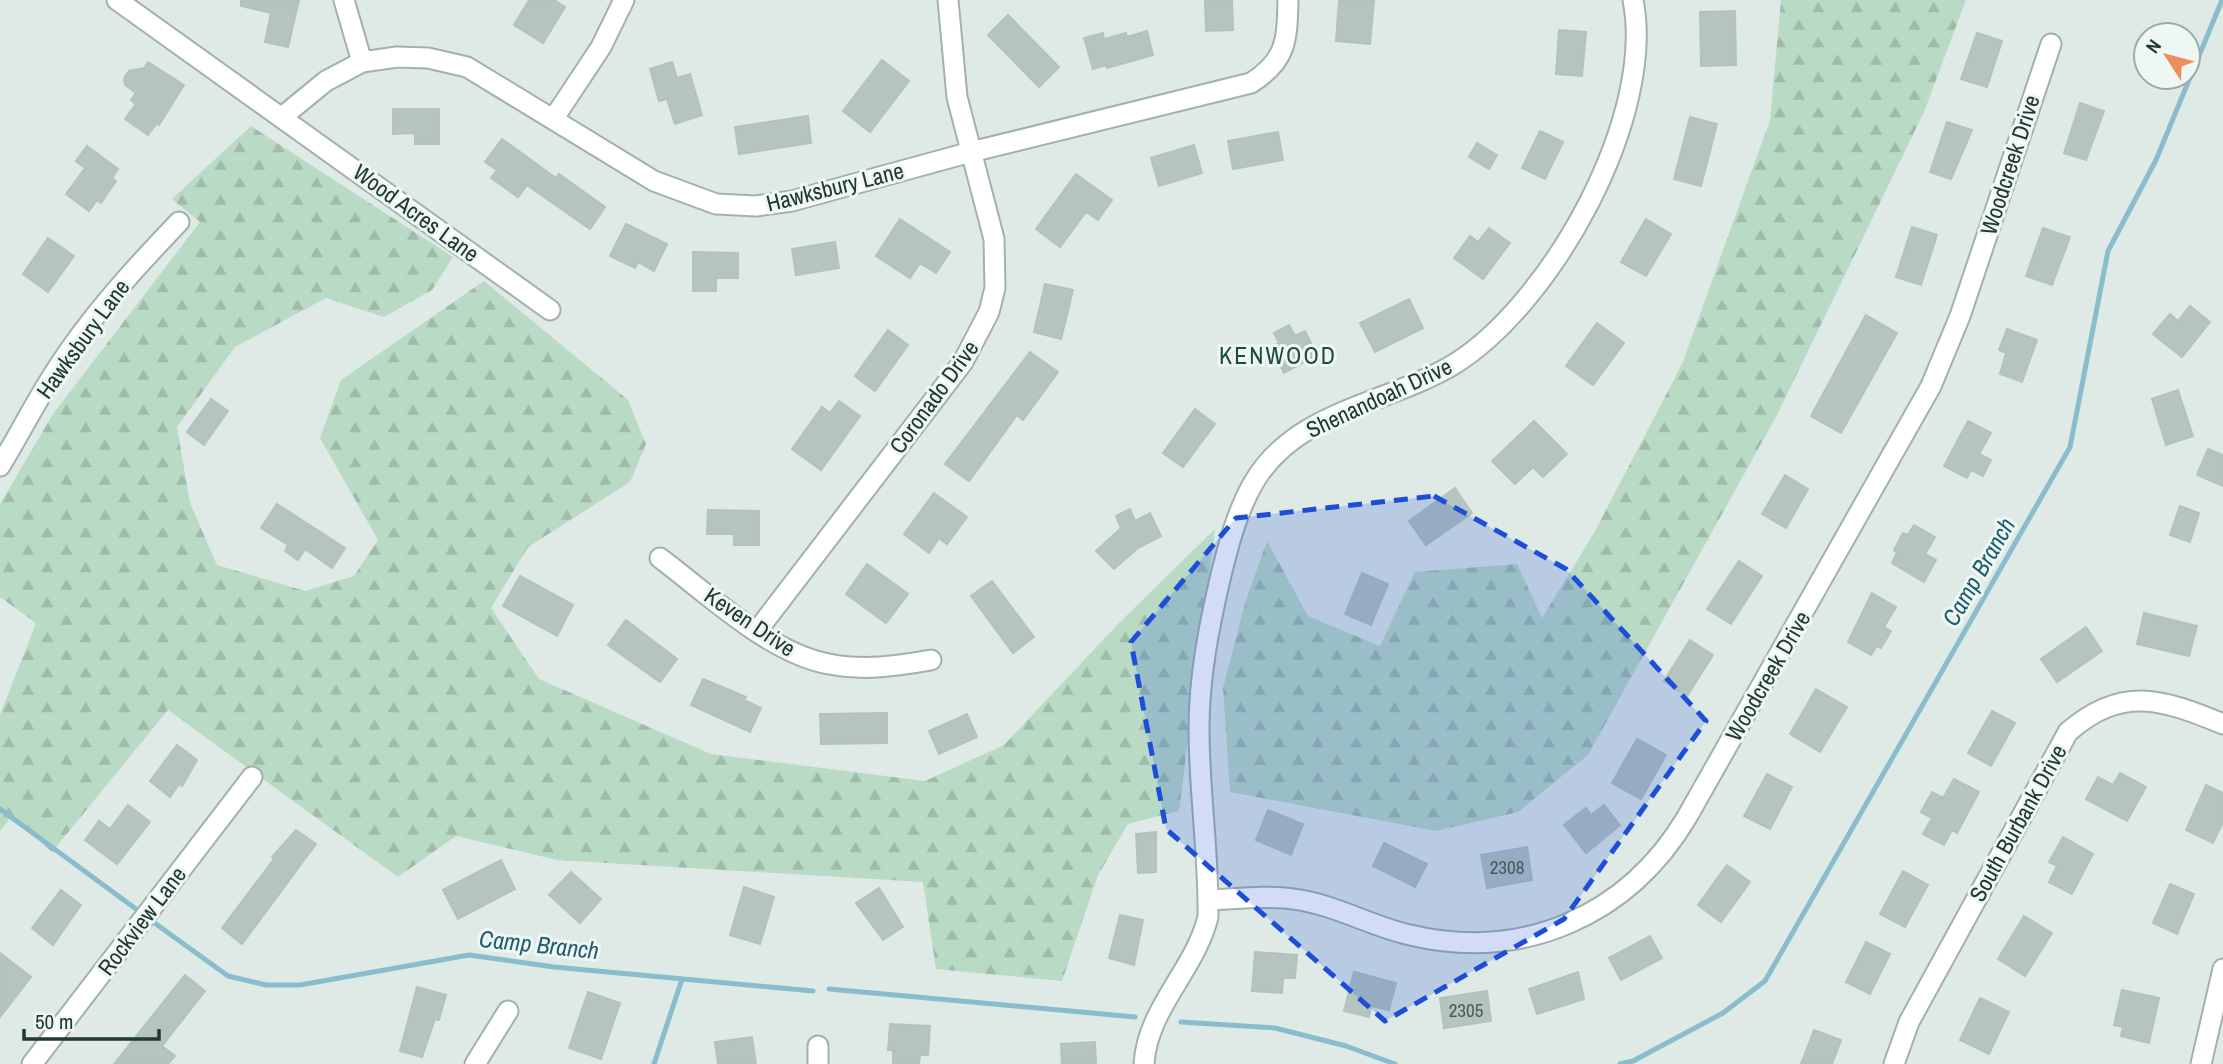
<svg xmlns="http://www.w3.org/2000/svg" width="2223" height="1064" font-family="'Archivo Narrow',sans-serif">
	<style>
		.forest { fill: url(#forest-firs) }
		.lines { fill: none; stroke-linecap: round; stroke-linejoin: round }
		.stream { stroke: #89bccd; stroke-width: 5 }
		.building { fill: #b5c4bf; stroke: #b2c3be; stroke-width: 2 }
		.minor-casing { stroke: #a2b1ad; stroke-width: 23 }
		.minor { stroke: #fff; stroke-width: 19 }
		.marked { fill: #1d4ed8; fill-opacity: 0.2; stroke: #1d4ed8; stroke-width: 5; stroke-dasharray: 14 9; stroke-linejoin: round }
		.labels { text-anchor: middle; stroke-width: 6; stroke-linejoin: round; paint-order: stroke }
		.number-label { font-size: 19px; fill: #465c58 }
		.street-label { font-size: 23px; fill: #213935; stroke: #eff7f4 }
		.neighbourhood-label { font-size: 24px; letter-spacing: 2px; fill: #1e4a43; stroke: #eff7f4 }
		.water-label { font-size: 24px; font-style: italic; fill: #1e5c72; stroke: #eff7f4 }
	</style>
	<defs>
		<pattern id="forest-firs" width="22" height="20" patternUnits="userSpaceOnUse" patternTransform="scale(1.75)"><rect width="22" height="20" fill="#b9dac5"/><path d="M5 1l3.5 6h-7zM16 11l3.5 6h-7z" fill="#9fbcaa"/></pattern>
	</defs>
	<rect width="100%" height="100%" fill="#dfeae6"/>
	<path class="forest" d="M1781,0H1966L1924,112L1777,415L1588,755L1518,812L1436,831L1230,792L1223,688L1245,603L1267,541L1308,616L1380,646L1415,572L1517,564L1542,618L1594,533L1682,364L1770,120Z
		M251,126L453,257L432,290L384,317L326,298L235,347L177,427L190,503L217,565L305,591L354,576L378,540L320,438L341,380L484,281L628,400L646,444L630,482L528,547L491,608L539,679L711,754L925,781L1004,745L1119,623L1215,529L1179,811L1128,824L1098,875L1062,981L936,969L923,882L557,860L456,836L398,877L168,710L52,852L12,816L0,831V715L36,623L0,597V504L53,414L200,222L172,199Z"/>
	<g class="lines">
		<path class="stream" d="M0,809L136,909
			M156,924L228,976L266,985H300L469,955L554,967L813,991
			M829,989L1135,1017
			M1181,1022L1275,1028L1346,1046L1395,1064
			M654,1064L682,979
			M1620,1064L1633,1061L1723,1013L1765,981L2070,447L2108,251L2156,160L2222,0"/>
	</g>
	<path class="building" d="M241,0H299L288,47L265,42L271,13L241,6Z
		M529,0H554L565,7L543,43L514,25Z
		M1205,0H1232L1233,30L1206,31Z
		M1339,0H1374L1370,44L1336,41Z
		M1735,11L1736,65L1701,66L1700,12Z
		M1008,15L1059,67L1039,87L988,35Z
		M1559,30L1586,32L1582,76L1556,74Z
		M1147,31L1153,55L1107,68L1106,65L1093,69L1084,38L1103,33L1104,39L1126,33L1127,37Z
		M1977,33L2002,41L1987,87L1961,79Z
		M882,60L909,81L870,132L843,111Z
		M148,62L184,85L159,125L157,123L148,135L125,119L136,104L131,100L136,93L125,85L124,78L129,71L144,68Z
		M672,62L677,78L690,74L702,115L675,124L667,99L659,101L650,69Z
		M2080,103L2104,111L2086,160L2064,153Z
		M393,109H439V144H415V133L393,134Z
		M808,116L811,143L739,154L735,127Z
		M1690,117L1717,124L1701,186L1674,179Z
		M1947,122L1972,130L1951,179L1930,172Z
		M1540,131L1563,142L1545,179L1522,168Z
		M1278,132L1283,160L1233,169L1228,141Z
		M502,139L556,178L559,174L605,207L590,229L527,185L518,197L491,178L497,170L485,162Z
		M1477,143L1497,155L1489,169L1469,157Z
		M1194,145L1202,173L1159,186L1151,158Z
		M87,146L118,169L112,178L116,181L101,203L97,200L89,211L66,194L85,168L76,161Z
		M1076,174L1112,200L1098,220L1086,212L1060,247L1036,229Z
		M900,219L950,252L936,273L920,263L910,278L876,256Z
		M1646,219L1671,234L1646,276L1621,262Z
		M626,224L667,244L654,271L638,262L635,268L610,256Z
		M1912,227L1937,235L1921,285L1896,277Z
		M1489,228L1510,243L1483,279L1454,258L1470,236L1478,242Z
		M2043,228L2070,237L2052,285L2026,276Z
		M48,238L74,256L48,292L23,274Z
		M835,242L839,268L796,275L792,249Z
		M693,252L738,253V278H716V291H693Z
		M1045,284L1073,290L1061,339L1034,332Z
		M1409,299L1423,328L1375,352L1360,323Z
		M2190,306L2210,322L2182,357L2153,334L2170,314L2178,321Z
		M1866,315L1897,333L1841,433L1811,416Z
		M1597,323L1624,343L1593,385L1566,366Z
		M1289,325L1295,336L1305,331L1317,355L1284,373L1271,347L1279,343L1274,333Z
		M2007,329L2037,340L2022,382L2000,374L2006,353L1999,350Z
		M888,330L908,345L875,391L855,376Z
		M1030,352L1058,372L1023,420L1017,415L969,481L945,464Z
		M2178,390L2193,436L2166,445L2152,399Z
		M211,399L228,411L204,445L187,432Z
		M839,401L860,416L821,470L792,449L822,407L830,413Z
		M1195,409L1215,424L1183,467L1163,453Z
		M1534,421L1567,454L1543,477L1533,467L1515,484L1492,461Z
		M1968,421L1991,433L1979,454L1991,460L1983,476L1971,470L1967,478L1944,466Z
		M2208,449L2223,455V486L2197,475Z
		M1785,475L1808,489L1786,528L1762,514Z
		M1455,488L1472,513L1426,545L1409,521Z
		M934,493L967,517L947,544L939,538L929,553L904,534Z
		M277,504L345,548L332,568L305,549L298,560L285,551L288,545L261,528Z
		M2180,506L2199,513L2190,542L2170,535Z
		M1130,509L1135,521L1150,513L1161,536L1138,548L1114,569L1096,551L1121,528L1116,516Z
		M708,510L759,511V545H734V534H707Z
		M1914,525L1935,537L1925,554L1936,560L1924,582L1892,563L1897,553L1894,550L1903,533L1908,535Z
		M1739,561L1762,576L1731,624L1707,609Z
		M867,564L908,594L886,623L846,594Z
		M1362,573L1388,584L1371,625L1345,614Z
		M520,576L573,605L557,636L503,606Z
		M992,581L1034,637L1013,653L971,596Z
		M1872,593L1896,607L1884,627L1891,631L1881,648L1877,646L1871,655L1848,642Z
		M2144,613L2197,626L2189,656L2137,644Z
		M626,620L677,659L660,682L608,645Z
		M2086,627L2102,651L2057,682L2041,659Z
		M1690,640L1713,655L1687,696L1664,681Z
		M703,679L746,697L744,700L761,708L750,732L691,705Z
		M1816,689L1847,707L1820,752L1790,734Z
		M1992,711L2015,723L1991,766L1968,753Z
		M887,713V743L821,744L820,714Z
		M967,714L977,737L939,754L929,731Z
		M1637,739L1666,755L1641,799L1612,783Z
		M177,745L197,760L182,786L179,784L170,797L150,781Z
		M2120,773L2146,787L2127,821L2086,799L2098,777L2113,785Z
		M1767,774L1792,787L1770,829L1744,816Z
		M1954,779L1979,792L1957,833L1952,830L1944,845L1923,834L1932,818L1921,812L1932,792L1943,798Z
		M2206,785L2223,793V822L2213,843L2186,830Z
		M128,805L150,822L117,864L85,840L99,821L110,829Z
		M1604,805L1620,825L1586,853L1564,825L1586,808L1591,815Z
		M1268,810L1303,824L1291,855L1256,840Z
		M296,830L316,844L242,944L222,928L274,859L272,857Z
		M1156,832V872L1138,873L1136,834Z
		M2063,837L2093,854L2072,894L2049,882L2057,866L2049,862Z
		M1384,843L1427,864L1415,887L1373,866Z
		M1527,847L1532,880L1487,888L1481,855Z
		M501,860L515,889L458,919L443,890Z
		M1727,865L1750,882L1721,922L1698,905Z
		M1903,871L1928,885L1905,927L1880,914Z
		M571,872L601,899L580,923L549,895Z
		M2170,884L2194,894L2177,934L2153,923Z
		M744,887L774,897L760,944L730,935Z
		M879,888L903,927L883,940L856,903Z
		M61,890L81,905L53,945L32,928Z
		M1120,915L1143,920L1134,965L1109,958Z
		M2024,916L2052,933L2025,976L1998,959Z
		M1650,936L1662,958L1621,980L1609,958Z
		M1866,942L1890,954L1870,994L1846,982Z
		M1255,952L1297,955L1295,978H1283L1282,993L1252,991Z
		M0,953L31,977L0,1017Z
		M1354,972L1396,983L1389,1010L1371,1006L1369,1017L1344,1011Z
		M1578,972L1584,999L1537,1014L1529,989Z
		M185,975L205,991L162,1046L175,1056L168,1064H114Z
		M417,987L446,995L439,1020L435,1019L422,1057L400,1051Z
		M2122,990L2159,998L2149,1043L2121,1036L2123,1027L2114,1025Z
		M1487,991L1491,1021L1444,1028L1440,998Z
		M588,992L620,1003L601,1059L569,1048Z
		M1980,998L2009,1012L1989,1054L1960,1040Z
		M890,1024L930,1026L928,1055H920L919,1064H893V1050H888Z
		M1814,1030L1841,1040L1832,1064H1801Z
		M752,1037L756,1064H718L715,1042Z
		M1095,1042L1096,1064H1062L1061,1044Z"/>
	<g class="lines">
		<g class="minor-casing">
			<path id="minor" d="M117,0L550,310
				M344,0L362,62
				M282,117L326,81L362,62L397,57L428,58L467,67L654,181L716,204L756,206L792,201L971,152L1251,83C1287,60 1287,40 1288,0
				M554,118L601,47L624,0
				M0,466C19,435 35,403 55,372C90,317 134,269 179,222
				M660,558C708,594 769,653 829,664C864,671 897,666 931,660
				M757,631L963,362L989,312L995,288L994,239L957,97L948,0
				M1208,900C1236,899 1266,895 1293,899C1334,904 1370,926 1410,935C1523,962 1628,916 1687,817L1931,386L1960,316L2051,44
				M32,1064L252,777
				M475,1064L508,1011
				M818,1064V1046
				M1144,1064C1147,1009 1195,970 1208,917C1209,854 1199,792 1199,729C1199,677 1209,626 1221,575C1229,543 1237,511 1254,482C1297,409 1390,404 1456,363C1553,301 1656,116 1633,0
				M1894,1064L1909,1022L2068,732C2122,685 2162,699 2223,724
				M2201,1064L2223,969"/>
		</g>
		<use href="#minor" class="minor"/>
	</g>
	<path class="marked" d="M1434,496L1566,569L1706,721L1564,919L1385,1021L1166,829L1131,642L1236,518Z"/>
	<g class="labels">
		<g class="number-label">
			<text x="1507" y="874">2308</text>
			<text x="1466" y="1017">2305</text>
		</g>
		<g class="street-label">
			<text transform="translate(2010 165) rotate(-72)" y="8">Woodcreek Drive</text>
			<text transform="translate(835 187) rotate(-14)" y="8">Hawksbury Lane</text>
			<text transform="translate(416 213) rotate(36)" y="8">Wood Acres Lane</text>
			<text transform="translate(83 339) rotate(-54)" y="8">Hawksbury Lane</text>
			<text transform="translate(934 397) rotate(-54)" y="8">Coronado Drive</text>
			<text transform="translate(1379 398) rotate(-25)" y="8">Shenandoah Drive</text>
			<text transform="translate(750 622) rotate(34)" y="8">Keven Drive</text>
			<text transform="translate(1768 676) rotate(-60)" y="8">Woodcreek Drive</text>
			<text transform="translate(2018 823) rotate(-61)" y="8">South Burbank Drive</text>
			<text transform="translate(142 921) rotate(-53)" y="8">Rockview Lane</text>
		</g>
		<g class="neighbourhood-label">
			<text x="1278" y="364">KENWOOD</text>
		</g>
		<g class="water-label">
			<text transform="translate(1979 572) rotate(-60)" y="8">Camp Branch</text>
			<text transform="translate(539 945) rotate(6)" y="8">Camp Branch</text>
		</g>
	</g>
	<g transform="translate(2167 56) rotate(306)"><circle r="33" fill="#eff7f4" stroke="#9daba8" stroke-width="2"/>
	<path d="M0-5L12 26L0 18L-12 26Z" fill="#eb8d5c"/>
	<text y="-10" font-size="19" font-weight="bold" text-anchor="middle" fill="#213935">N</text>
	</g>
	<path d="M24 1029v10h135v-10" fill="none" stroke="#213935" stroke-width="3.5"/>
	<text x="35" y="1029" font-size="21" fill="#213935" stroke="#eff7f4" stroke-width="5" paint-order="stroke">50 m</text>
</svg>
